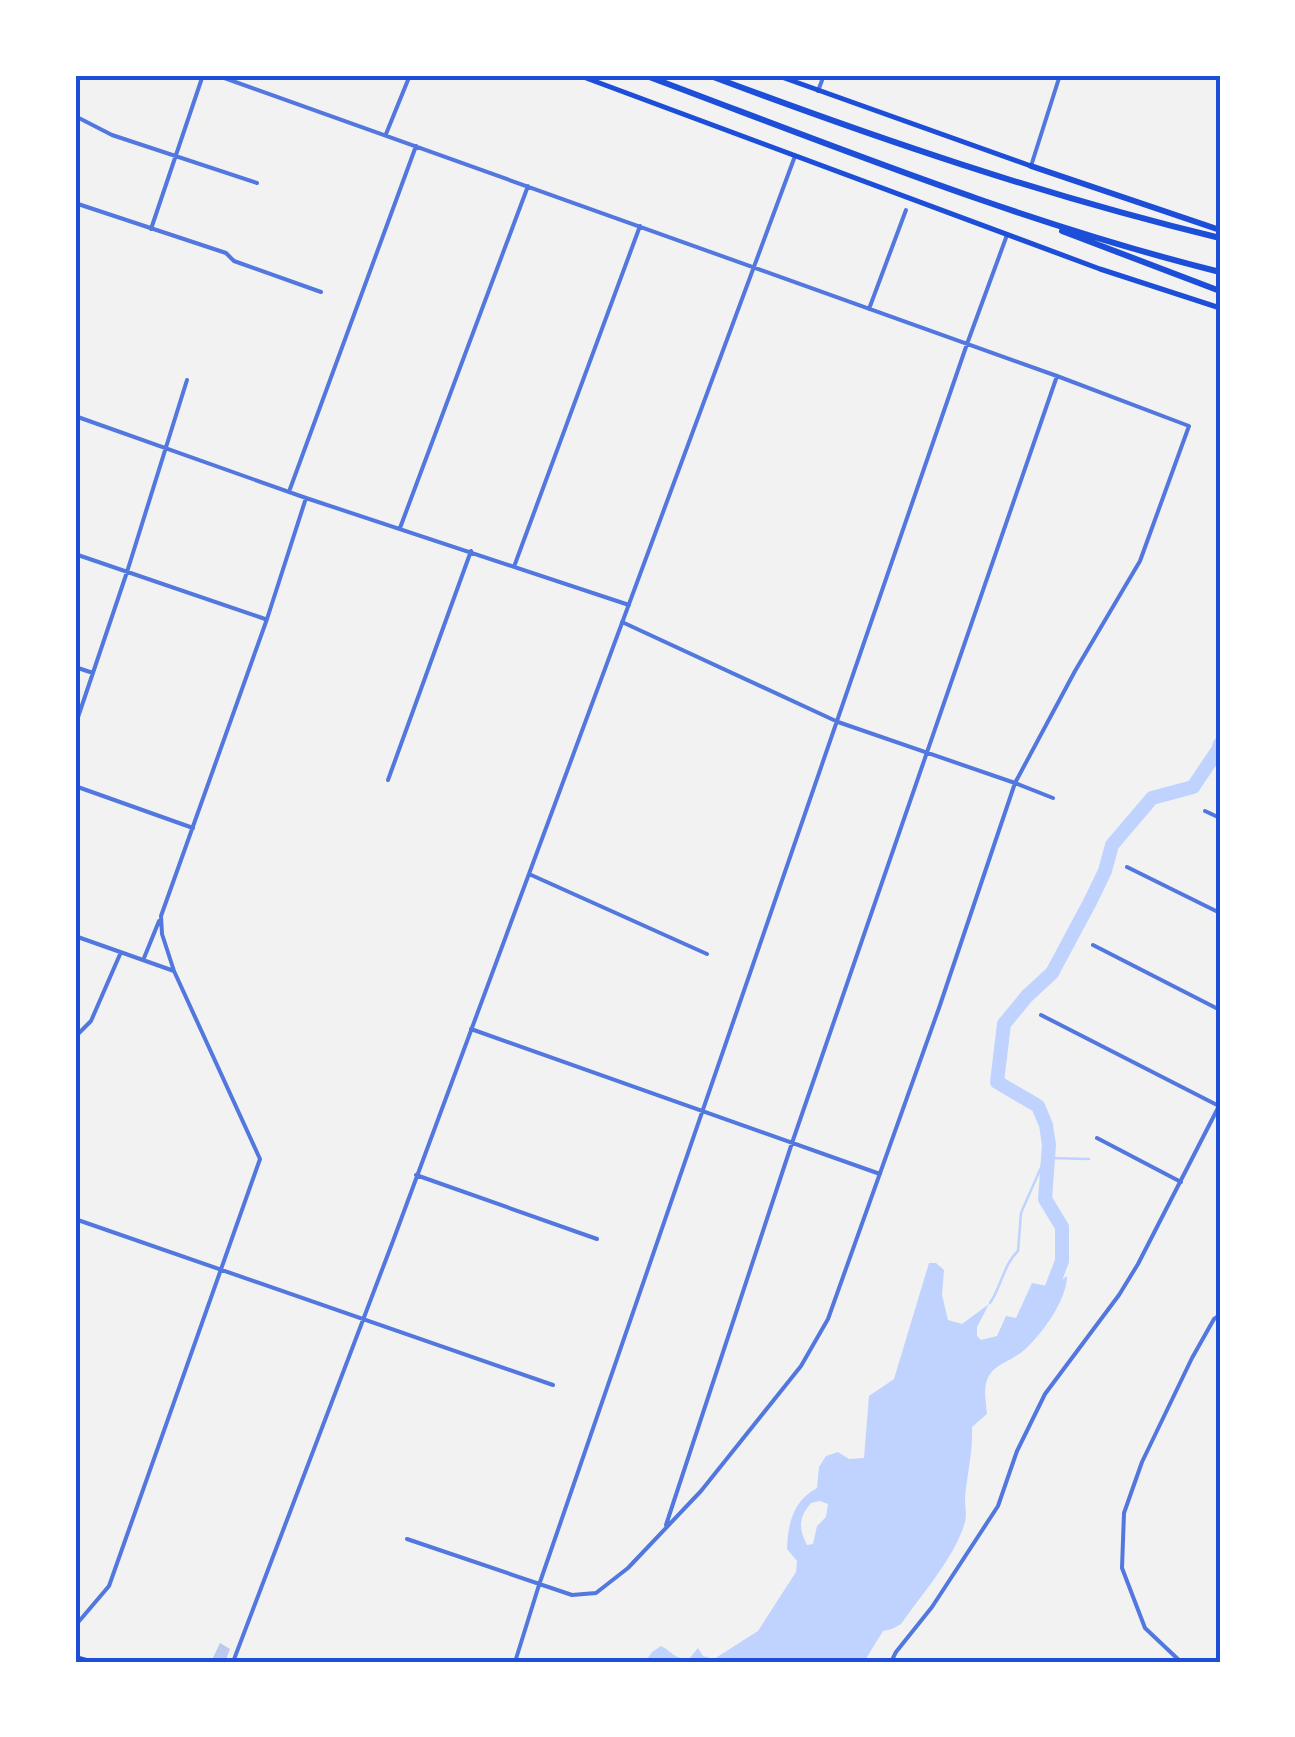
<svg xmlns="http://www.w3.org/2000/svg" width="1295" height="1737" font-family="'Golos Text',sans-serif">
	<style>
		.water { fill: #bfd3fe; fill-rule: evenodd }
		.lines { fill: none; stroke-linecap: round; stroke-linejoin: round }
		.stream { stroke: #bfd3fe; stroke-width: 2.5 }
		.river { stroke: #bfd3fe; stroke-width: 14 }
		.building { fill: #bdc9ec }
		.minor { stroke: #5277de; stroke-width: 4 }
		.secondary { stroke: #1d4ed8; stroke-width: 5 }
		.primary { stroke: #1d4ed8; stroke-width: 6 }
		.motorway { stroke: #1d4ed8; stroke-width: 6 }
		.neatline { fill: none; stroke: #1d4ed8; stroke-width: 4 }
	</style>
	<rect width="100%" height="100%" fill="#f2f2f2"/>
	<path class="water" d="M929,1263H936L944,1270L942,1295L948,1320L962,1324L989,1304L977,1327V1336L981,1340L997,1336L1006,1316L1016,1318L1032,1283L1052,1287L1067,1276C1067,1300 1041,1336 1023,1351C1014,1359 997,1364 990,1374C982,1386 986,1401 987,1414L972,1427C973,1452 967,1474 965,1498C965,1507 967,1514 965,1522C955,1557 922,1594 901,1624L892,1629L883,1631L864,1662H645L652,1652L661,1646C672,1651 673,1659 689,1659L698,1648L703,1656L714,1659L758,1631L796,1572L797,1561L787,1549C788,1523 793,1501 817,1488L819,1467L826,1456L838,1452L849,1459L864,1458L869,1396L894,1379ZM820,1501L828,1504L826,1517L817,1526L813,1544L807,1545C798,1528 799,1517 811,1503Z"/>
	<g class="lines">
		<path class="stream" d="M990,1303C1001,1287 1004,1264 1018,1251L1021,1213L1043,1163L1048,1158L1089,1159"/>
		<path class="river" d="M1044,1300L1052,1287L1062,1261V1227L1045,1199L1049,1145L1046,1125L1038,1106L997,1082L1004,1024L1027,996L1052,973L1090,902L1105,871L1112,845L1152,798L1193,787L1218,750L1220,744"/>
	</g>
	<path class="building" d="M220,1643L230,1649L225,1662H211Z"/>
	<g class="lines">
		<path class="minor" d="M216,75L1057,376L1189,426L1140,561L1075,671L1015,783L939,1008L828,1319L801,1366L701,1491L628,1568L596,1593L572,1595L407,1539
			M818,91L824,75
			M75,116L112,135L257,183
			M386,134L410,75
			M1031,166L1060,75
			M75,203L226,253L234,261L321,292
			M151,229L203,75
			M869,309L906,210
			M75,416L306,498L629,605
			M290,489L416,146
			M400,528L528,186
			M75,554L265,619
			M515,564L640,226
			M622,622L838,722L1015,783L1053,798
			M75,667L93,673
			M75,726L127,572L187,380
			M388,780L471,551
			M75,786L193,828
			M1205,811L1220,818
			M1127,867L1220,913
			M529,874L707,954
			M75,936L174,971
			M1093,945L1220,1010
			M144,958L159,921
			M1041,1015L1219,1106
			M471,1029L880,1174
			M75,1037L91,1021L121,952
			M1097,1138L1181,1182
			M416,1175L597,1239
			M75,1219L553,1385
			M666,1525L792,1143L1057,376
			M75,1626L109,1586L260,1159L174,971L162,934L161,916L267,619L306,498
			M233,1662L393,1241L795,156
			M515,1662L539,1585L967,344L1007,235
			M891,1662L896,1652L932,1607L998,1506L1017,1451L1045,1394L1119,1295L1138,1264L1220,1104
			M1181,1662L1145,1628L1122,1568L1124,1513L1142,1462L1192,1358L1214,1319L1220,1315"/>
		<path class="secondary" d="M578,75L1100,269L1220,308
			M776,75L1031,166"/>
		<path class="primary" d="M75,1658L90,1662"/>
		<path class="motorway" d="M644,75C834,146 1023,223 1220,272
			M708,75C876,138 1045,196 1220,238
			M1031,166L1220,230
			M1062,231L1220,291"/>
	</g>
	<rect width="1295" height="1737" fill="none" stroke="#ffffff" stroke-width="155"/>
	<rect x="78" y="78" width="1140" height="1582" class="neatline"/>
</svg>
